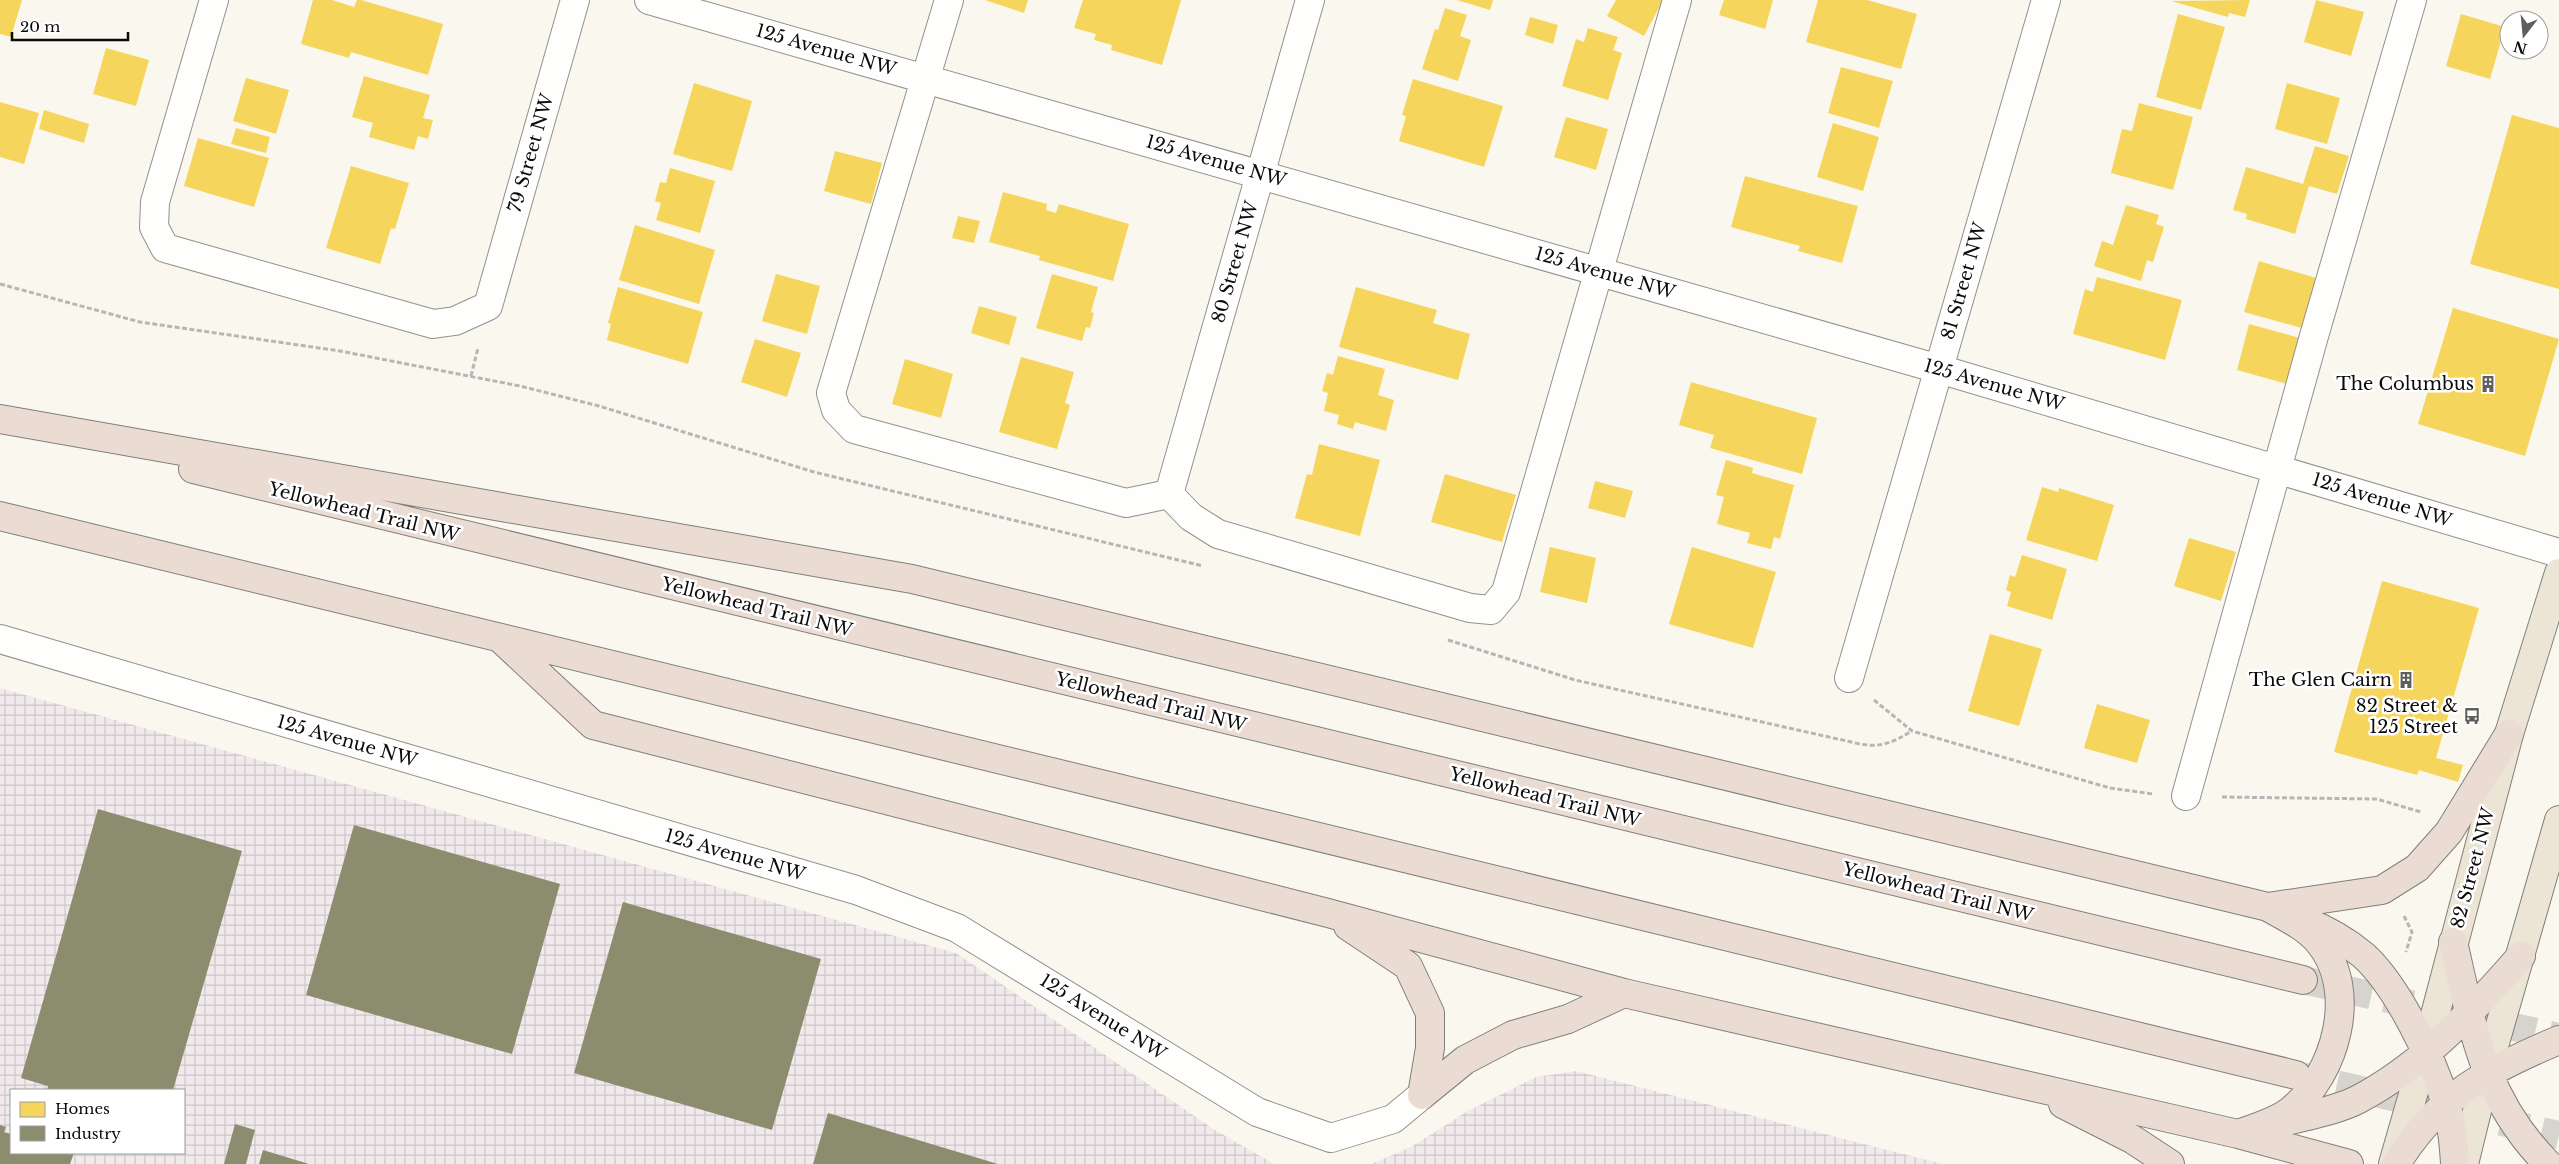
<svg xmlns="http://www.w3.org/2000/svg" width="2559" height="1164" font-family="'Libre Baskerville',serif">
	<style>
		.industrial { fill: url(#industrial-grid); fill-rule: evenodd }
		.homes { fill: #f6d55c }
		.industry { fill: #8c8c6e }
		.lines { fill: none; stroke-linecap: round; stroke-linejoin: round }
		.highway-tunnel { stroke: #d6d4cd; stroke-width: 28; stroke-dasharray: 28 14; stroke-linecap: butt }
		.minor-casing { stroke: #93918e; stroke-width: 30 }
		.major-casing { stroke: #807f7b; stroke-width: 30 }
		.highway-casing { stroke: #807f7b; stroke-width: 30 }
		.path { stroke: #b7b6b5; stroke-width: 3; stroke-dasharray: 5 2.5; stroke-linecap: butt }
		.minor { stroke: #fefefd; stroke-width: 28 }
		.major { stroke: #ece5d6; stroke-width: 28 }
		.highway { stroke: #eadcd3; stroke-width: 28 }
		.labels { text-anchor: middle; stroke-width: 5; stroke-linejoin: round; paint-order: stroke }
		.street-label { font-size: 18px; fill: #0b0b0b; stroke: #fff }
		.poi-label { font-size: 18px; fill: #0b0b0b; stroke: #fff; text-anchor: end }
	</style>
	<defs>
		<pattern id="industrial-grid" width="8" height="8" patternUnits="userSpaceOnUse" patternTransform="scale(1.25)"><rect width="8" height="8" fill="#f1eaed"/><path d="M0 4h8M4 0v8" fill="none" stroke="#cdc7ca"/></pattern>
	</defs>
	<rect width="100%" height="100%" fill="#faf7ef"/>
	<path class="industrial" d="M0,688L956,953L1215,1130L1274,1164H0ZM11,1090H184V1153H11Z
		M1576,1071L1943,1164H1371L1411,1147L1466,1112L1536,1077Z"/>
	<path class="homes" d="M0,0H22L11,37L0,34Z
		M313,0H332L354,7L357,0H361L443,24L428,75L351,52L349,58L301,44Z
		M985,0H1028L1024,13Z
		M1083,0H1181L1162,65L1111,50L1112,45L1094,40L1096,34L1074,28Z
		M1457,0H1493L1490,10Z
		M1616,0H1663L1644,36L1607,16Z
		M1724,0H1773L1765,29L1719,15Z
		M1818,0H1867L1917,14L1901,69L1806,42Z
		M2250,0L2245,17L2229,13L2228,17L2171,1Z
		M2316,0L2364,12L2351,56L2304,42Z
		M1445,8L1467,15L1460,36L1471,40L1458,81L1422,69L1435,29L1438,30Z
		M2178,14L2225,27L2201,110L2156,97Z
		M2461,14L2505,27L2490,79L2446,66Z
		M1530,17L1558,25L1553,44L1525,35Z
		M1588,28L1618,37L1613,50L1622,53L1608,100L1562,86L1576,39L1584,42Z
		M106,48L149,60L136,106L93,94Z
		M1841,67L1893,81L1879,128L1828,113Z
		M364,76L430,95L423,118L433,120L428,139L418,136L414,150L369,137L373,123L352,117Z
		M246,78L289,90L276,134L233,121Z
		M1413,79L1503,106L1484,167L1399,141L1406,116L1402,115Z
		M694,83L752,101L732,171L673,154Z
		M2287,83L2340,98L2327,144L2275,129Z
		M0,102L39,113L24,164L0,157Z
		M2139,103L2193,117L2173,190L2111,173L2122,129L2132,131Z
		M44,110L89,124L84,143L39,129Z
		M2512,115L2559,128V289L2470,264Z
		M1566,117L1608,129L1596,170L1554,157Z
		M1833,123L1879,137L1863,191L1817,177Z
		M236,128L270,137L266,153L231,144Z
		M198,138L269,158L254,207L184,186Z
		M2315,146L2349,156L2337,194L2309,186L2295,234L2246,219L2247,214L2233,210L2246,167L2303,184Z
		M835,151L882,163L871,204L824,191Z
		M351,166L409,183L395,229L391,228L380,264L326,248Z
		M670,168L715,181L700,233L656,220L661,203L655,201L660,182L666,183Z
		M1745,176L1858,206L1842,263L1798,251L1800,246L1731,227Z
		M1003,192L1047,204L1046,210L1056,213L1059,204L1129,224L1113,281L1039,260L1040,256L989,242Z
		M2126,205L2159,215L2156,224L2164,227L2153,262L2147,260L2141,281L2094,266L2102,241L2113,245Z
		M958,216L980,221L974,243L952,238Z
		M635,225L715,250L699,304L619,280Z
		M2259,261L2316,278L2302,328L2244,312Z
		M776,274L820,286L807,334L762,321Z
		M1052,274L1098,287L1091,312L1094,313L1090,328L1086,327L1082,341L1036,328Z
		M2097,277L2182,300L2165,360L2073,334L2085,289L2093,292Z
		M618,287L703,312L688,364L607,340L611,324L608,323Z
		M1356,287L1437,310L1433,323L1470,334L1458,380L1339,347Z
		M979,306L1017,317L1009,345L971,333Z
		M2453,308L2559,339L2525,456L2418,424Z
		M2249,324L2300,338L2287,384L2237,370Z
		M755,339L801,353L787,397L741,382Z
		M1338,356L1385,369L1378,395L1394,400L1386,431L1355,422L1353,429L1337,424L1339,415L1324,411L1328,393L1322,391L1327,373L1333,375Z
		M1021,357L1074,372L1065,403L1070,405L1057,449L999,432Z
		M905,359L953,374L941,418L892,404Z
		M1691,382L1817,418L1802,474L1710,448L1714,435L1679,425Z
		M1319,444L1380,460L1360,536L1295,518L1307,474L1312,475Z
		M1726,460L1753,468L1752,473L1794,485L1780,539L1774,537L1771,549L1747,543L1750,533L1717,524L1724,497L1716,495Z
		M1445,474L1516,495L1502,542L1431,522Z
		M1595,481L1633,491L1625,518L1588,508Z
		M2042,487L2058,492L2059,488L2114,505L2097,561L2026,540Z
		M2189,538L2236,552L2221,601L2174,586Z
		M1550,547L1596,558L1587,603L1540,592Z
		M1692,547L1776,572L1753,648L1669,624Z
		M2022,555L2067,569L2052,620L2007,606L2011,592L2006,590L2010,575L2015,577Z
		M2382,581L2479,608L2436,758L2463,765L2458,782L2419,770L2417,775L2334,752Z
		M1990,634L2042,649L2019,726L1968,711Z
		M2097,704L2150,720L2137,763L2084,748Z"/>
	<path class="industry" d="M98,809L242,851L173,1090H47L48,1086L21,1078Z
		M354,825L560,884L512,1054L306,995Z
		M623,902L821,959L772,1130L574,1073Z
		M828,1113L998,1164H813Z
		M235,1124L255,1130L246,1164H224Z
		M0,1125L6,1127L4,1132L11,1134V1153H74L70,1164H0Z
		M263,1150L309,1164H259Z"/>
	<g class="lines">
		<path class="highway-tunnel" d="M2303,980L2559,1037
			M2296,1075L2559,1135"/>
		<g class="minor-casing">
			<path id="minor" d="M214,0L155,202L154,227L165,248L433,324L455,321L488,306L575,0
				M649,0L1939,369L2559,553
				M949,0L831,393L836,410L854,429L1126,503L1169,494
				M1169,494L1191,517L1218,534L1470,608L1491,610L1506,592L1677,0
				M1169,494L1310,0
				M0,639L856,890L957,928L1257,1112L1331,1138L1393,1119L1422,1095
				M1849,678L2046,0
				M2186,796L2314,336L2412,0"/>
		</g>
		<g class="major-casing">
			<path id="major" d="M2393,1164L2425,1053L2509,734L2559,573
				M2464,1164L2486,1074L2559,820"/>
		</g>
		<g class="highway-casing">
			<path id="highway" d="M0,419L912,579L2268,907C2285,917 2305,926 2318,941C2360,989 2336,1075 2290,1111C2276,1122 2254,1128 2238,1134
				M193,469L2303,980
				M0,516L2296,1075
				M501,639L593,725L1328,913L1624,993L2238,1134L2349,1164
				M2268,907L2382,890L2417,868L2449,832L2509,734
				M2307,922C2327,930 2346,941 2363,955C2397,985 2433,1060 2446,1104C2452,1123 2454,1144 2455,1164
				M1348,926L1408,966L1430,1013V1048L1422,1095
				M2453,942C2473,1028 2483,1099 2548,1164
				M1422,1095L1465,1060L1513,1035L1568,1019L1624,993
				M2063,1104L2132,1139L2170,1164
				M2280,1123C2305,1116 2335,1111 2357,1100C2422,1066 2474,1010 2521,956
				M2396,1164C2438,1096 2487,1070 2559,1040"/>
		</g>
		<path class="path" d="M0,284L140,322L340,351L520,386L599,406L814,472L1203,566
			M471,376L478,348
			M1448,640L1575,680L1860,744C1882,748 1893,742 1912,731
			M1874,700L1912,731L2110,788L2153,794
			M2222,797L2377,799L2421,812
			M2404,916L2412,932L2406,952"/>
		<use href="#minor" class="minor"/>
		<use href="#major" class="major"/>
		<use href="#highway" class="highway"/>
	</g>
	<defs>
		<g id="building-bare" transform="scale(1.35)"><path d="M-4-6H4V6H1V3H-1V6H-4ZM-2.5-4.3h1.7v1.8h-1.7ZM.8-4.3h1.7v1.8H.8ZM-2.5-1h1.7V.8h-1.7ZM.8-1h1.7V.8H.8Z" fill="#5f5e5b" stroke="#fff" stroke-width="2.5" paint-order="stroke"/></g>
		<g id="bus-bare" transform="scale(1.35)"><path d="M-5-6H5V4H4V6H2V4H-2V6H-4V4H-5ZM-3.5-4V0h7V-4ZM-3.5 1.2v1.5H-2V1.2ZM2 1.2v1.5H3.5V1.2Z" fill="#5f5e5b" stroke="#fff" stroke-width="2.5" paint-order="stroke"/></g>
	</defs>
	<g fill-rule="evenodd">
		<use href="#building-bare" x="2488" y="384"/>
		<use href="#building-bare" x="2406" y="680"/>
		<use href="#bus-bare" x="2472" y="716"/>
	</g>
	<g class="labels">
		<g class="street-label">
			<text transform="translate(826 50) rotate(16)" y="6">125 Avenue NW</text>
			<text transform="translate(531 153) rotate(-74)" y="6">79 Street NW</text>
			<text transform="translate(1216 161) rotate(16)" y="6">125 Avenue NW</text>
			<text transform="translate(1235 262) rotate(-74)" y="6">80 Street NW</text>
			<text transform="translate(1605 273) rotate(16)" y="6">125 Avenue NW</text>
			<text transform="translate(1964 281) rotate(-74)" y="6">81 Street NW</text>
			<text transform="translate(1994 385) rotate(16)" y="6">125 Avenue NW</text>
			<text transform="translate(2382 500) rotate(17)" y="6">125 Avenue NW</text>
			<text transform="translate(364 512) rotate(14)" y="6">Yellowhead Trail NW</text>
			<text transform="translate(757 607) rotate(14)" y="6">Yellowhead Trail NW</text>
			<text transform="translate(1151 702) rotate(14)" y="6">Yellowhead Trail NW</text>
			<text transform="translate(347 741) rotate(16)" y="6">125 Avenue NW</text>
			<text transform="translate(1545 797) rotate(14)" y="6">Yellowhead Trail NW</text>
			<text transform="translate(735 855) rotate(16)" y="6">125 Avenue NW</text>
			<text transform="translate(2473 868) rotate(-75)" y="6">82 Street NW</text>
			<text transform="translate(1938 892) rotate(14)" y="6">Yellowhead Trail NW</text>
			<text transform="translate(1103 1017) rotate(32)" y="6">125 Avenue NW</text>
		</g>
		<g class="poi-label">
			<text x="2474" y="390">The Columbus</text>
			<text x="2392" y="686">The Glen Cairn</text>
			<text x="2458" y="712">82 Street &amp;<tspan x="2458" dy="21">125 Street</tspan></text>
		</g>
	</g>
	<rect x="10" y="1089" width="175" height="65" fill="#ffffff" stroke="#9d9d9d"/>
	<rect x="20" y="1102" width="25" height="15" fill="#f6d55c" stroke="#9d9d9d"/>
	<text x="55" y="1114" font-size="15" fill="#0b0b0b">Homes</text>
	<rect x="20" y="1126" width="25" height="15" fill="#8c8c6e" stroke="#9d9d9d"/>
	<text x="55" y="1139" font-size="15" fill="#0b0b0b">Industry</text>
	<g transform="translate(2524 35) rotate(196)"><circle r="24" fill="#ffffff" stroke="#9d9d9d"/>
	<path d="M0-4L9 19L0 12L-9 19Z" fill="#5f5e5b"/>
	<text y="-8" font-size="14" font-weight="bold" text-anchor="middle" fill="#0b0b0b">N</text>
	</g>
	<path d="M12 32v8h116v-8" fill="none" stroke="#0b0b0b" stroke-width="2.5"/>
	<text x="20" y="32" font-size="15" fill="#0b0b0b" stroke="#ffffff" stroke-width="4" paint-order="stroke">20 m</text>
</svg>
